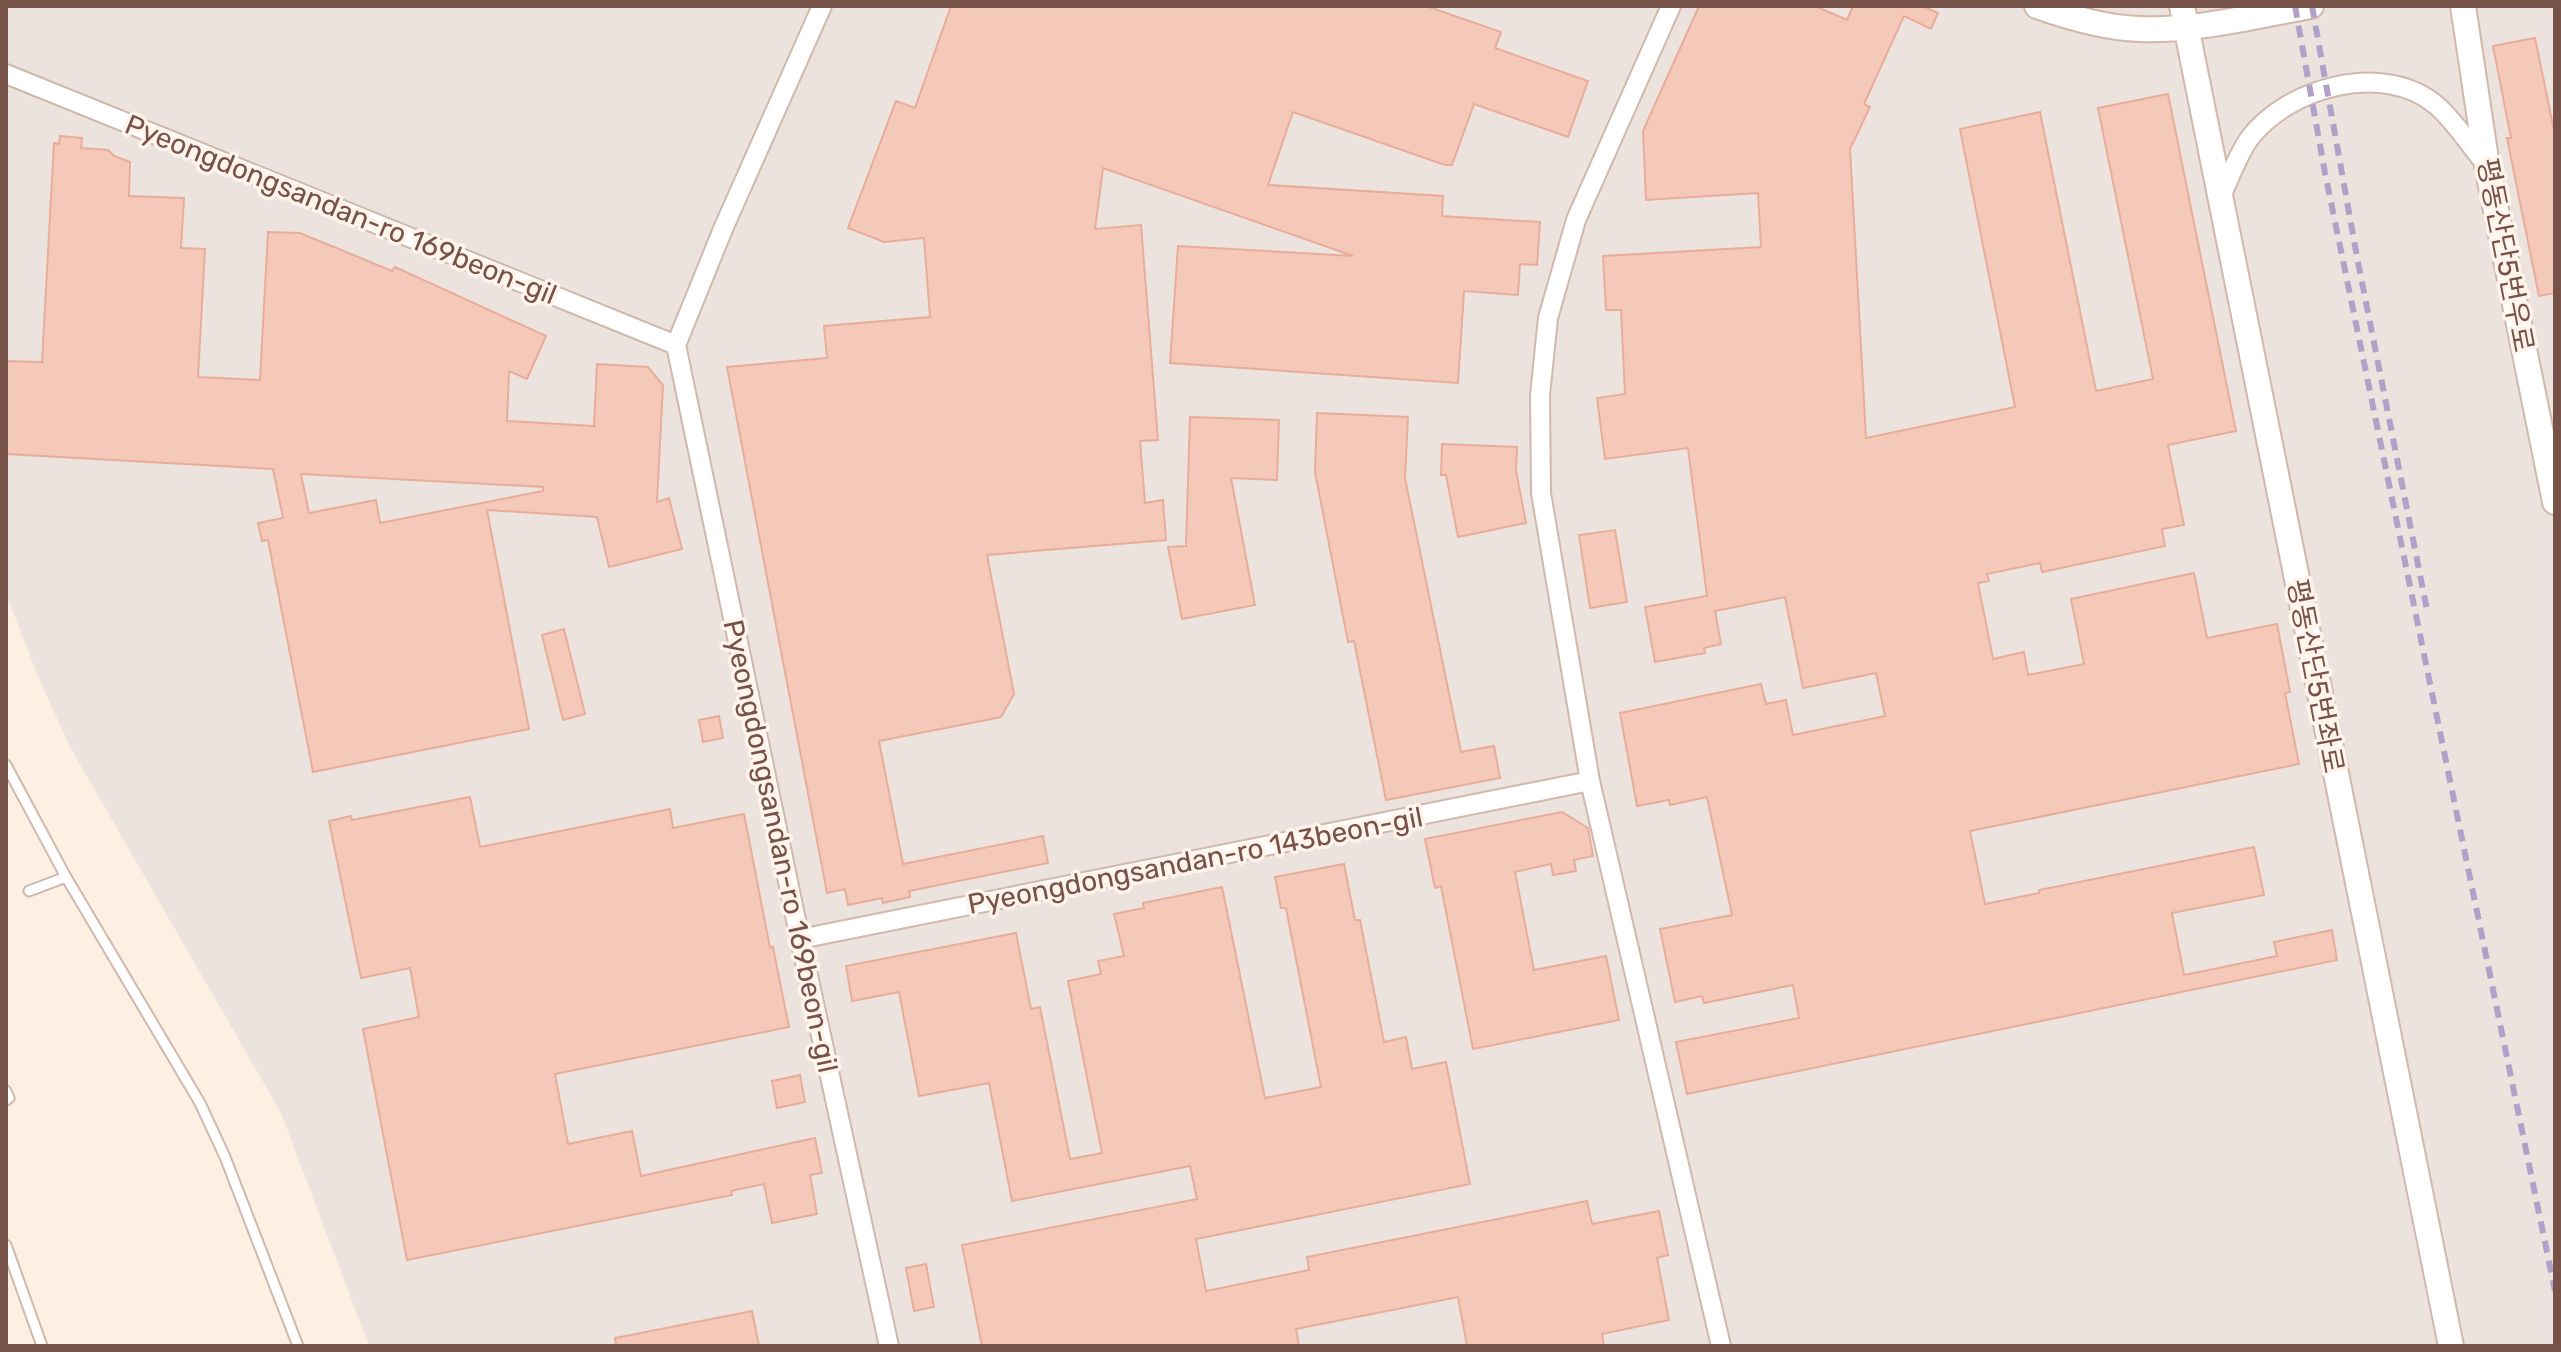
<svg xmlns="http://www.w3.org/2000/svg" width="2561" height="1352" font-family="Rubik,'Noto Sans KR',sans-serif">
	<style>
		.industrial { fill: #ede3de }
		.building { fill: #f4c9b9; stroke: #e8ac99; stroke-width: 2; fill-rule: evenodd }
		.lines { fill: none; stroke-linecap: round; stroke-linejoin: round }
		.service-casing { stroke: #d1b8ac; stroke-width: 13 }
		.minor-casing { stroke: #d1b8ac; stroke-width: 22 }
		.tertiary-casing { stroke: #d1b8ac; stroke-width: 28 }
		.service { stroke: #fff; stroke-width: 9 }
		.minor { stroke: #fff; stroke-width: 18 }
		.tertiary { stroke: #fff; stroke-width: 24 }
		.rail { stroke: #b1a1c8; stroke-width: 6; stroke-dasharray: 12 8; stroke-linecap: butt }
		.labels { text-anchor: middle; stroke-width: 7; stroke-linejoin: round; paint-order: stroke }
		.street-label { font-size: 28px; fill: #775248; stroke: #fff4eb }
	</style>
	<rect width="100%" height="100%" fill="#fdf0e3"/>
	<path class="industrial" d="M6,6H2555V1346H369L281,1113L70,747L39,679L6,594Z"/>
	<path class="building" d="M951,6H1426L1501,32L1495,48L1588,81L1568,137L1474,104L1452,165H1445L1293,112L1268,185L1443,196L1442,216L1540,222L1537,265L1520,264L1518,295L1464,291L1458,383L1170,363L1178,246L1353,256L1103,168L1095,229L1141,225L1158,440L1140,441L1145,503L1163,500L1166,540L987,555L1014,694L1001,717L879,741L903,864L1043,836L1048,863L909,891L910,897L883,903L882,898L848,905L845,889L827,893L727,367L827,358L824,326L930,317L924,238L884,242L848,228L896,101L915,108Z
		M1699,6H1815L1847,20L1853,6H1923L1938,13L1931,29L1904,16L1864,104L1870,107L1850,149L1866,438L2015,407L1960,129L2040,112L2096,391L2153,379L2098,108L2168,94L2236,431L2168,445L2184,525L2162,529L2165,546L2042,572L2040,563L1987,574L1989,581L1978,583L1993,659L2024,652L2028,675L2084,664L2071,599L2194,573L2207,638L2277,624L2290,692L2285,693L2299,764L1970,831L1985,904L2039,893V890L2254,847L2264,895L2172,913L2184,975L2277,956L2274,942L2332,930L2337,960L1687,1094L1676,1042L1799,1018L1793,985L1704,1003L1702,996L1675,1002L1660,929L1732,915L1707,797L1670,805L1669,800L1637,806L1620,713L1761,684L1766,704L1786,700L1793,735L1885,716L1876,673L1803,688L1785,597L1715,611L1721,644L1704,648L1705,653L1655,662L1645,607L1707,596L1688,448L1605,459L1597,398L1625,394L1621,310H1606L1603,256L1761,247L1758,193L1646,200L1643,131Z
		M2535,38L2555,135V293L2539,296L2507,138H2511L2493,46Z
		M60,136L82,138L81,148L108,150L114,156L130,162L129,196L184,198L181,248L205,249L198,377L260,380L268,232L300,233L392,271L395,267L546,336L527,379L509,371L507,421L594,426L597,364L648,367L663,385L657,502L669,498L682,549L609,567L597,517L487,510L529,729L313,772L268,540L262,541L258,523L283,518L273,469L6,454V361L42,362L54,143L59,144ZM301,474L543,487V491L380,523L376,500L309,513Z
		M1317,413L1408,417L1405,478L1461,752L1494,746L1500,778L1386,800L1354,641L1348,642L1315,472Z
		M1190,417L1279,420L1277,480L1231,478L1255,605L1182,619L1168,547L1186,546Z
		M1442,444L1517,447L1516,471L1526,523L1458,537L1446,475H1441Z
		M1615,530L1627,602L1590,608L1579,535Z
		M564,629L585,714L563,720L542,635Z
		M719,716L723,738L703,742L699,720Z
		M470,797L480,847L670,809L673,828L744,814L770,948L773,947L789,1027L555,1074L568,1144L632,1131L641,1176L815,1138L822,1173L810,1175L817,1214L772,1223L764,1184L731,1191L732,1195L407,1260L363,1029L419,1017L410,968L361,978L329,821L351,816L352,820Z
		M1562,812L1588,828L1593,856L1574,860L1576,871L1553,875L1551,864L1515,872L1534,970L1606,956L1619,1020L1473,1049L1441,886L1435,888L1425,839Z
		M1344,864L1355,920H1360L1384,1042L1406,1037L1412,1069L1446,1062L1470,1184L1196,1239L1206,1291L1309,1270L1307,1257L1587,1201L1592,1224L1659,1211L1668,1255L1657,1258L1669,1320L1602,1334L1604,1346H1467L1458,1297L1296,1329L1299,1346H982L962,1245L1197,1199L1190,1166L1012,1201L989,1083L919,1096L899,992L852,1001L846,966L1016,933L1031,1009L1040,1007L1070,1159L1102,1153L1068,981L1101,974L1098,961L1124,956L1114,914L1144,908L1143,903L1222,887L1265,1098L1321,1087L1286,908H1281L1275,877Z
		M800,1075L805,1102L777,1108L772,1081Z
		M926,1264L934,1307L914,1311L906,1268Z
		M752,1311L759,1346H616L615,1338Z"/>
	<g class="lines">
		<g class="service-casing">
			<path id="service" d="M6,765L66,877L200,1103L225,1157L298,1346
				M29,891L66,877
				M6,1091L9,1098L6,1100
				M6,1245L42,1346"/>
		</g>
		<g class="minor-casing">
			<path id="minor" d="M822,6L723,229L676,345L800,939L889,1346
				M1671,6L1576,220L1548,318L1540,395L1541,493L1590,781L1721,1346
				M6,74L676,345
				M2220,199C2229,180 2237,156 2249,139C2288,87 2383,61 2436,105C2454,120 2472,148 2487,166
				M800,939L1590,781"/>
		</g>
		<g class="tertiary-casing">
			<path id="tertiary" d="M2037,6C2068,17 2105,28 2139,29C2196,31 2255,16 2311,6
				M2182,6L2451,1346
				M2463,6L2487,166L2555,502"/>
		</g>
		<use href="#service" class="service"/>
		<use href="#minor" class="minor"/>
		<use href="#tertiary" class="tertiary"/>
		<path class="rail" d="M2295,6L2325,173L2555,1291
			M2312,6L2357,257L2428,615"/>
	</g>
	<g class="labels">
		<g class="street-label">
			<text transform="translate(341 209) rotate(22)" y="10">Pyeongdongsandan-ro 169beon-gil</text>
			<text transform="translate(2506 255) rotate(79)" y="10">평동산단5번우로</text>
			<text transform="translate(2316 676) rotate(79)" y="10">평동산단5번좌로</text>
			<text transform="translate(781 846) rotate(78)" y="10">Pyeongdongsandan-ro 169beon-gil</text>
			<text transform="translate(1195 860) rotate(-11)" y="10">Pyeongdongsandan-ro 143beon-gil</text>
		</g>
	</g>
	<rect width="2561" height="1352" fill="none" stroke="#775248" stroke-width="16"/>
</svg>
